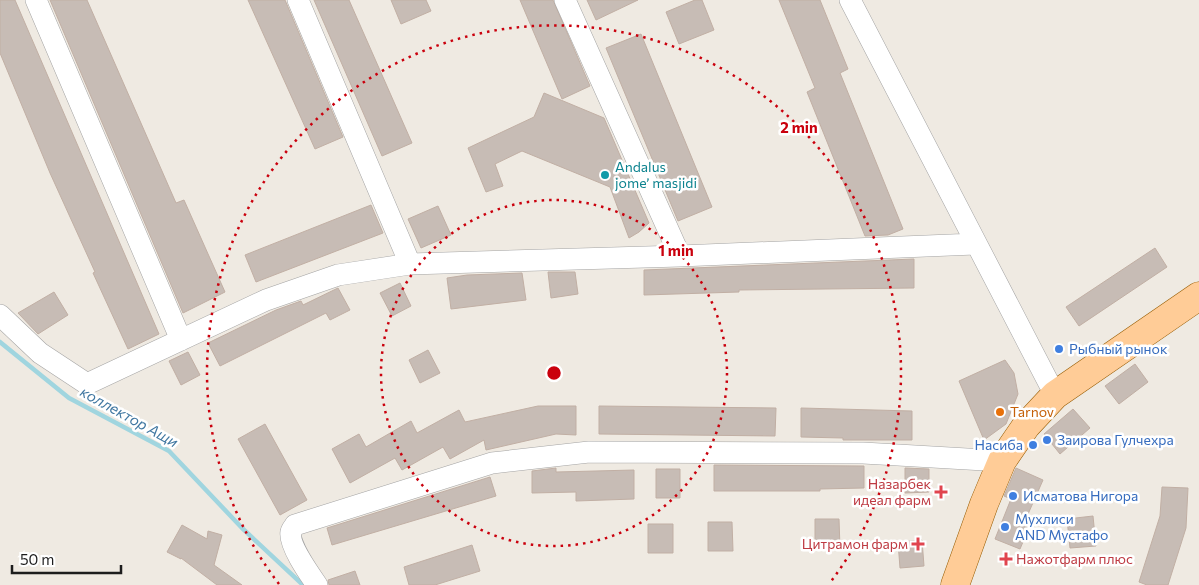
<svg xmlns="http://www.w3.org/2000/svg" width="1199" height="585" font-family="Commissioner,sans-serif">
	<style>
		.lines { fill: none; stroke-linecap: round; stroke-linejoin: round }
		.stream { stroke: #a0d5df; stroke-width: 4.5 }
		.building { fill: #c7bcb5; stroke: #c1afa4 }
		.minor-casing { stroke: #a4a4a4; stroke-width: 22 }
		.major-casing { stroke: #965b00; stroke-width: 29 }
		.minor { stroke: #fff; stroke-width: 21 }
		.major { stroke: #ffcc97; stroke-width: 28 }
		.ring { fill: none; stroke: #ca000d; stroke-width: 2.5; stroke-dasharray: 2.5 5 }
		.culture-dot { fill: #0f9aa8; stroke: #fff; stroke-width: 2 }
		.shop-dot { fill: #3f7fe0; stroke: #fff; stroke-width: 2 }
		.food-dot { fill: #e8710a; stroke: #fff; stroke-width: 2 }
		.health-dot { fill: #e0444e; stroke: #fff; stroke-width: 2 }
		.labels { text-anchor: middle; stroke-width: 5; stroke-linejoin: round; paint-order: stroke }
		.culture-label { font-size: 14px; fill: #0d838f; stroke: #fff; text-anchor: start }
		.shop-label { font-size: 14px; fill: #366cbe; stroke: #fff; text-anchor: start }
		.food-label { font-size: 14px; fill: #c56008; stroke: #fff; text-anchor: start }
		.health-label { font-size: 14px; fill: #be3a42; stroke: #fff; text-anchor: end }
		.water-label { font-size: 15px; font-style: italic; fill: #4077a1; stroke: #fff }
		.centre { fill: #ca000d; stroke: #fff; stroke-width: 2.5 }
		.ring-label { font-size: 15px; text-anchor: middle; font-weight: bold; fill: #ca000d; stroke: #fff; stroke-width: 5; stroke-linejoin: round; paint-order: stroke }
	</style>
	<rect width="100%" height="100%" fill="#efeae2"/>
	<g class="lines">
		<path class="stream" d="M0,342L69,398L169,451L242,528L303,585"/>
	</g>
	<path class="building" d="M0,0H15L159,334L128,349L93,273L95,272L50,173L0,53Z
		M50,0H87L176,203L184,200L225,292L183,313Z
		M248,0H285L343,137L315,149Z
		M314,0H349L412,143L382,156Z
		M391,0H426L431,11L401,24Z
		M520,0H553L590,86L562,99Z
		M587,0H638L596,20Z
		M695,0H702L714,30L679,44L666,12Z
		M779,0H820L848,69L840,73L903,229L888,235L865,236L807,92L815,88Z
		M641,34L712,207L678,221L606,48Z
		M544,93L604,118L649,223L639,232L629,238L610,187L522,151L495,164L503,186L486,192L468,148L534,117Z
		M371,205L383,233L256,282L245,255Z
		M438,206L451,235L421,248L408,219Z
		M1155,248L1167,267L1079,326L1066,307Z
		M914,259V288L739,290V292L644,295V270Z
		M548,272H575L578,294L551,298Z
		M522,273L526,300L451,309L447,278L467,275Z
		M400,283L411,306L392,316L380,293Z
		M338,288L350,310L330,320L326,313L220,366L208,343L276,310L301,301L303,305Z
		M54,292L68,315L38,334L18,313Z
		M428,350L440,373L420,383L409,360Z
		M188,352L200,375L181,385L169,361Z
		M1005,360L1014,373L1018,394L1006,424L984,440L959,381Z
		M1135,364L1148,382L1119,404L1105,386Z
		M538,406H576V435L556,434L486,450L484,440L450,459L443,447L402,470L395,458L350,483L332,449L359,434L366,447L411,421L417,433L459,410L465,422Z
		M599,406L776,408L775,436L599,434Z
		M801,408L912,411V440H843V438L801,437Z
		M1073,409L1090,428L1060,454L1044,434Z
		M265,424L307,500L280,515L238,439Z
		M714,465L864,466V488L820,489V491H714Z
		M556,468V472L634,470V499L576,501V492L532,493V471Z
		M905,468L929,469V492L905,493Z
		M1016,468L1043,480L1025,521L1031,523L1020,549L995,539L1011,499L1004,496Z
		M656,469H680V498H656Z
		M490,477L496,496L332,545L327,528Z
		M1162,487L1188,488L1186,528L1168,585H1147L1139,582L1160,516Z
		M1093,516L1096,546L1070,548L1067,519Z
		M815,519H839L840,548H815Z
		M708,522H732L733,551H708Z
		M648,524H673V553H648Z
		M182,525L207,539L208,531L222,535L214,565L242,585H217L181,558V559L167,552Z
		M922,540L924,566L900,568L898,542Z
		M472,545L480,571L435,585H409L404,567Z
		M355,571L360,585H329L328,580Z"/>
	<g class="lines">
		<g class="minor-casing">
			<path id="minor" d="M36,0L181,340
				M298,0L410,264
				M565,0L680,256
				M850,0L1055,395
				M0,315L40,353L87,384L266,300L338,275L410,264L680,256L975,244
				M317,585C310,575 288,544 291,532C291,530 294,527 295,525L492,463L589,452L863,453L1002,461"/>
		</g>
		<g class="major-casing">
			<path id="major" d="M955,585L984,504L1002,461L1026,426L1055,395L1199,296"/>
		</g>
		<use href="#minor" class="minor"/>
		<use href="#major" class="major"/>
	</g>
	<g class="ring">
		<circle cx="554" cy="373" r="173"/>
		<path d="M279 584A347 347 0 1 1 829 584"/>
	</g>
	<circle class="culture-dot" cx="605" cy="175" r="5"/>
	<g class="shop-dot">
		<circle cx="1059" cy="349" r="5"/>
		<circle cx="1047" cy="440" r="5"/>
		<circle cx="1033" cy="445" r="5"/>
		<circle cx="1013" cy="496" r="5"/>
		<circle cx="1005" cy="527" r="5"/>
	</g>
	<circle class="food-dot" cx="1000" cy="412" r="5"/>
	<g class="health-dot">
		<path d="M938.5 484.5h5v5h5v5h-5v5h-5v-5h-5v-5h5z"/>
		<path d="M915.5 536.5h5v5h5v5h-5v5h-5v-5h-5v-5h5z"/>
		<path d="M1003.5 551.5h5v5h5v5h-5v5h-5v-5h-5v-5h5z"/>
	</g>
	<g class="labels">
		<g class="culture-label">
			<text x="615" y="172">Andalus<tspan x="615" dy="16">jome’ masjidi</tspan></text>
		</g>
		<g class="shop-label">
			<text x="1069" y="354">Рыбный рынок</text>
			<text x="1057" y="445">Заирова Гулчехра</text>
			<text x="1023" y="450" text-anchor="end">Насиба</text>
			<text x="1023" y="501">Исматова Нигора</text>
			<text x="1015" y="524">Мухлиси<tspan x="1015" dy="16">AND Мустафо</tspan></text>
		</g>
		<g class="food-label">
			<text x="1010" y="417">Tarnov</text>
		</g>
		<g class="health-label">
			<text x="931" y="489">Назарбек<tspan x="931" dy="16">идеал фарм</tspan></text>
			<text x="908" y="549">Цитрамон фарм</text>
			<text x="1016" y="564" text-anchor="start">Нажотфарм плюс</text>
		</g>
		<g class="water-label">
			<text transform="translate(129 417) rotate(29)" y="5">коллектор Ащи</text>
		</g>
	</g>
	<circle cx="554" cy="373" r="8" class="centre"/>
	<g class="ring-label">
		<text x="799" y="133">2 min</text>
		<text x="676" y="256">1 min</text>
	</g>
	<path d="M12 565v8h109v-8" fill="none" stroke="#1d1d1d" stroke-width="2.5"/>
	<text x="20" y="565" font-size="15" fill="#1d1d1d" stroke="#ffffff" stroke-width="4" paint-order="stroke">50 m</text>
</svg>
